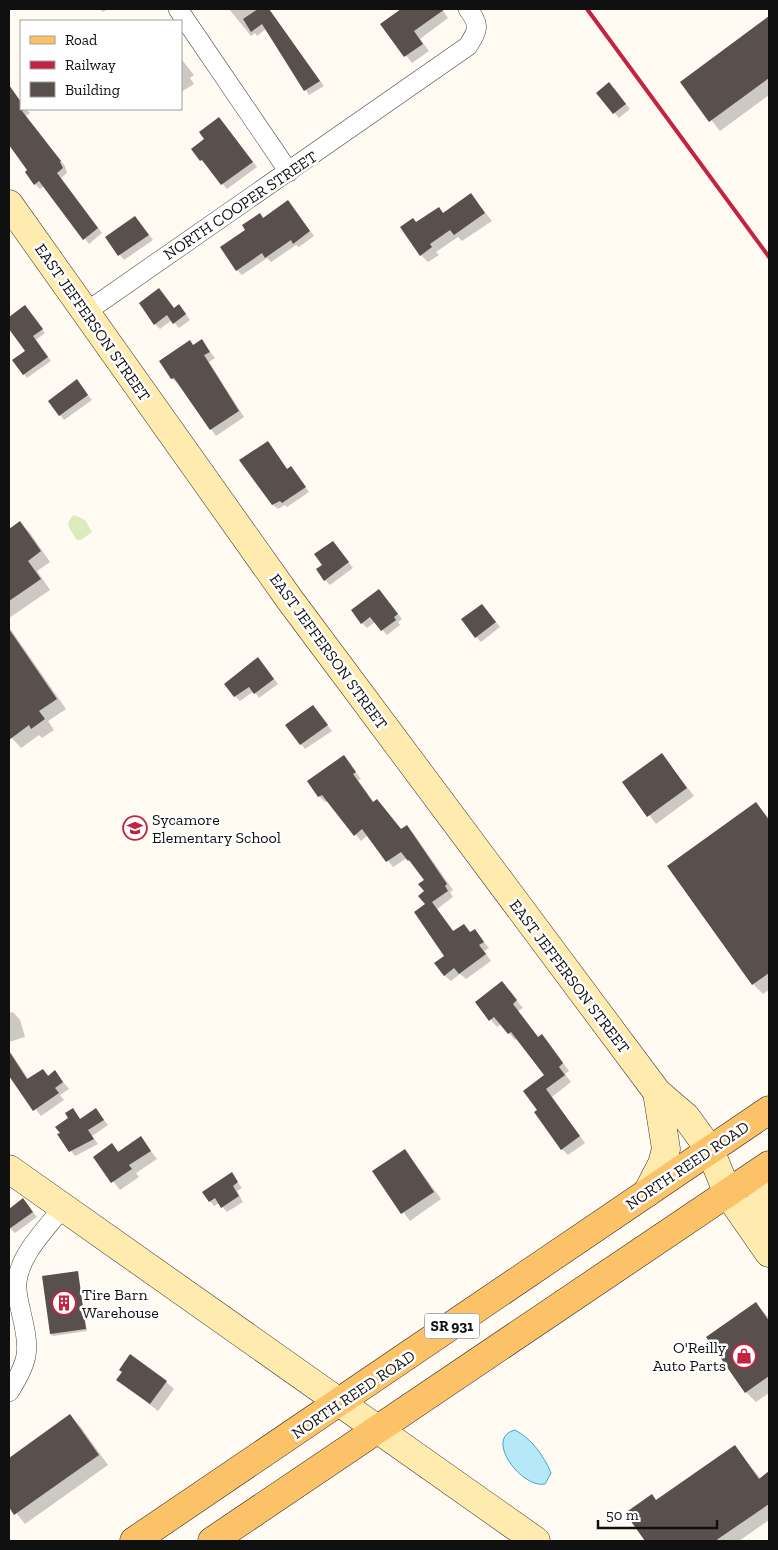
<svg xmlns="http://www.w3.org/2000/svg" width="778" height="1550" font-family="'Zilla Slab',serif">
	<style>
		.green { fill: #dbebbb }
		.water { fill: #b6e8f8; stroke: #3baad1 }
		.shadow { fill: #0003 }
		.building { fill: #594f4c }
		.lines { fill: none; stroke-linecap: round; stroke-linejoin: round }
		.street-casing { stroke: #434343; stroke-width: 20 }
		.secondary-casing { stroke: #323232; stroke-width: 29 }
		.primary-casing { stroke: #212121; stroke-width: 29 }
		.street { stroke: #fff; stroke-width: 19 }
		.secondary { stroke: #ffebae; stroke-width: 28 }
		.primary { stroke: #fbc267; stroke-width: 28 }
		.rail { stroke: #c42342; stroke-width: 4 }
		.labels { text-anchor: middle; stroke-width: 5; stroke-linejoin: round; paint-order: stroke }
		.shield { fill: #fff; stroke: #585858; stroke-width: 1 }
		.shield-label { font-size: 15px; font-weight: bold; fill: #101010 }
		.street-label { font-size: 16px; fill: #101010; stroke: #fff }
		.poi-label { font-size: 16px; fill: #101010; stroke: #fff; text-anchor: start }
	</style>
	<rect width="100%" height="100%" fill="#fffbf3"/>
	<path class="green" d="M74,515L85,520L92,532L81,540H77C71,530 63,524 74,515Z"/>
	<path class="water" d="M515,1430C532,1439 544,1456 551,1473L545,1484C522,1489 483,1438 515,1430Z"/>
	<path class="shadow" d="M100,9H108L103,12Z
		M229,9H269L324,86L309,95L266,29L257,36L255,33L251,36Z
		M403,9H442L448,18L420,39L429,51L412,63L382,25Z
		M769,18V95L720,131L681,82Z
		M182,60L194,75L190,78L194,84L181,92Z
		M9,88L21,103V109H26L30,113L26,116L65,166L67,173L61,178L102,233L89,244L44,186L40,189L35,184L29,170L9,143Z
		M614,88L630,109L619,118L597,93Z
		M224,124L257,167L227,189L192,149Z
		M471,195L492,221L462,241L458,237L436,252L439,255L428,262L421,255L444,214Z
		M288,202L314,236L299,247L296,245L271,262L267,258L242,275L237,270L247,230Z
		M135,217L153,240L124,260L107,238Z
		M25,307L45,333L36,340L51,361L27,378L24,374L27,351L9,327V319Z
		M174,309L184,311L190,320L179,328L172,320L160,329L155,324Z
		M202,341L215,358L209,362L244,417L216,436L179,384L172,379L194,346Z
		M77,381L92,400L64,420L60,415Z
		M268,443L288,470L291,468L296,473L309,492L287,507L285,505L278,509L273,505L241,461Z
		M20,523L30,533L50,562L37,571L50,590L9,618V530Z
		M333,542L353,568L330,585L325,580L324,565Z
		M379,590L402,619L398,622L400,625L387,635L375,622L367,628L362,623Z
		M482,605L500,627L481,642L476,637Z
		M9,627L66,709L48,721L54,730L42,738L39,735L21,748L9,735Z
		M258,658L278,684L259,698L254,691L240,701L235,696Z
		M313,707L332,731L305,749L301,744Z
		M662,755L694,796L656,824L624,782Z
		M344,757L361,779L358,780L374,803L383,807L402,830L406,826L413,833L453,890L450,892L453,897L437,909L454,932L464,925L471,933L475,931L489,948L484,951L491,961L466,979L460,974L451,981L444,975L446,956L426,905V880L407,858L393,867L368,835L361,841L328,801L325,802L319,796Z
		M756,804L769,818V990L763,994L753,984Z
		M502,983L523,1008L518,1011L539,1038L542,1036L549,1043L569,1071L565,1074L571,1082L552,1097L585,1143L568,1155L562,1149L539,1110L546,1075L518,1038L515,1040L501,1024L497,1027L477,1003Z
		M13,1012L20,1020L25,1037L9,1042V1013Z
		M9,1050L29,1080L43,1070L49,1076L55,1072L69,1089L60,1095L64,1100L41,1116L10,1076L9,1077Z
		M73,1110L81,1120L96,1110L108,1125L92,1136L98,1144L75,1156L59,1135Z
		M141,1138L157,1159L136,1173L139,1177L120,1190L94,1157L112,1145L120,1152Z
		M405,1150L441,1199L410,1221L374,1172Z
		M231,1174L242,1188L237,1191L243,1202L227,1212L219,1203L214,1206L210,1201Z
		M23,1200L37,1217L15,1233L9,1227V1210Z
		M77,1272L87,1331L53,1336L51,1334Z
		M756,1304L769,1318V1393L756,1402L746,1392Z
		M118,1380L166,1382L174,1389L158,1411Z
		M70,1416L80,1426L108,1465L25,1524L9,1504V1460Z
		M735,1447L761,1479L769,1472V1520L739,1541H646L627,1514L657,1501Z"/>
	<path class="building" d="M258,9H269L320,81L304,91L262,24L251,32L243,19Z
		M401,9H445L414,31L423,44L404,57L380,24Z
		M769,16V78L709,122L680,82Z
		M609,82L626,104L613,114L596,93Z
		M9,85L21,102V109H25L22,111L61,161L60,162L63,168L57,173L98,228L83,240L39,181L34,185L25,172L27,170L9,145Z
		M219,117L253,162L221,185L202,160L200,161L191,149L204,139L199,132Z
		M471,193L485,213L454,235L450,230L430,244L432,247L420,256L400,227L413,218L416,222L439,207L443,213Z
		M288,200L310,231L293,244L291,240L265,258L262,253L236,271L220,247L245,230L242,225L260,213L263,218Z
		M135,216L149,235L118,256L105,237Z
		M159,288L174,308L179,304L186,314L173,324L167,315L154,325L139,303Z
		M25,305L43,329L33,336L48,357L23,375L12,360L25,351L9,329V317Z
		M202,339L210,352L204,355L239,411L210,430L174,378L171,379L159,361L190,340L193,345Z
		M77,379L88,395L59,416L48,401Z
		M268,441L287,469L291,466L306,487L282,503L280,501L272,505L239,460Z
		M20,521L41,551L28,561L41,579L9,601V529Z
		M333,541L349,562L324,581L316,569L322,565L314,554Z
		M379,589L398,614L394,617L396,620L381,631L370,617L361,624L351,610Z
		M482,604L496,622L475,638L461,619Z
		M9,629L57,699L39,711L45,719L31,729L29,725L9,740Z
		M258,657L274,679L254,694L249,687L234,697L224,684Z
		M313,705L328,725L300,745L285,725Z
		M662,753L687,788L647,817L622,782Z
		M344,755L356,772L353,774L373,802L377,799L401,829L407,825L447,884L445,886L448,891L432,902L453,931L464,924L470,932L475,929L484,942L479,945L486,954L459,974L454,968L444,976L434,963L444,956L414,912L425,904L418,896L424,891L418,884L424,880L409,860L408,861L401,852L386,862L362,829L354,836L322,795L318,797L307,781Z
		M756,802L769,820V973L752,985L667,866Z
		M502,981L517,1000L513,1004L538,1037L542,1034L563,1063L559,1067L565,1075L546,1089L580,1136L561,1150L534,1112L537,1110L523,1091L544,1075L511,1032L508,1034L494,1017L489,1021L475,1002Z
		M9,1051L27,1079L43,1069L48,1076L55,1070L63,1082L55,1088L59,1093L33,1111L9,1076Z
		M73,1108L80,1119L96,1108L104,1120L88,1130L94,1139L69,1152L57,1134L60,1133L55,1127L68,1118L65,1113Z
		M141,1136L151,1151L129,1165L132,1169L111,1183L93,1157L112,1143L118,1152Z
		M405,1149L434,1192L401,1214L372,1171Z
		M232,1172L238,1182L233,1186L239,1196L221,1208L215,1198L209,1202L202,1192Z
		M23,1198L33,1212L9,1229V1209Z
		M78,1271L86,1329L50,1334L42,1276Z
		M756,1302L769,1321V1376L745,1393L706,1337Z
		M130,1354L167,1381L150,1404L116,1380L122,1372L119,1370Z
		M70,1414L99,1455L14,1515L9,1507V1458Z
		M735,1445L759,1479L769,1471V1504L715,1541H645L625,1513L652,1494L656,1500Z"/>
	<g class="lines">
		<g class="street-casing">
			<path id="street" d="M178,9L289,172
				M86,312L468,46C479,28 480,26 468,9
				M9,1392C30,1360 30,1349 21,1312C19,1302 16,1293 17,1282C20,1254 46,1229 63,1207"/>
		</g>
		<g class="secondary-casing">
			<path id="secondary" d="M9,204L290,600L657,1092L686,1117L710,1150L728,1194L769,1253
				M9,1169L536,1541
				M647,1193L662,1164L666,1149L657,1092
				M767,1244C759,1220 757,1196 769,1173"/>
		</g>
		<g class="primary-casing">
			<path id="primary" d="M134,1541L769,1110
				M212,1541L769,1165"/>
		</g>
		<use href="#street" class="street"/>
		<use href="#secondary" class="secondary"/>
		<use href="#primary" class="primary"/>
		<path class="rail" d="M587,9L769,257"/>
	</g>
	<defs>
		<g id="school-ring" transform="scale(1.25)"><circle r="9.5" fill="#fff" stroke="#c42342" stroke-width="1.5"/><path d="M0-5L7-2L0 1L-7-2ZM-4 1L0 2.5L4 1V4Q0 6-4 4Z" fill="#c42342"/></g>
		<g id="building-ring" transform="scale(1.25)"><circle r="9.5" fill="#fff" stroke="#c42342" stroke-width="1.5"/><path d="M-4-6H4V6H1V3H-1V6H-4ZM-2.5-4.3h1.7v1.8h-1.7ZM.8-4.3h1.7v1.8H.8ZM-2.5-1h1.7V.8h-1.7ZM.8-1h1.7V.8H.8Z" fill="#c42342"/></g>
		<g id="shop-ring" transform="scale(1.25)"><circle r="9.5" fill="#fff" stroke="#c42342" stroke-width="1.5"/><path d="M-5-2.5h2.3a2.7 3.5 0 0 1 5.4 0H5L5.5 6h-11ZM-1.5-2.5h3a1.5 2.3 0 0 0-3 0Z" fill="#c42342"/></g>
	</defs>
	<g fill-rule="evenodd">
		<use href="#school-ring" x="135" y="828"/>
		<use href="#building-ring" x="64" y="1303"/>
		<use href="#shop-ring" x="744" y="1356"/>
	</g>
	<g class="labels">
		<rect class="shield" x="424.5" y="1313.5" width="55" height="25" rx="4"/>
		<g class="shield-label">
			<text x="452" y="1331">SR 931</text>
		</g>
		<g class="street-label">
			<text transform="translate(240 205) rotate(-34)" y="6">NORTH COOPER STREET</text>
			<text transform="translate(93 322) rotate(55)" y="6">EAST JEFFERSON STREET</text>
			<text transform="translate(329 651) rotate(54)" y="6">EAST JEFFERSON STREET</text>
			<text transform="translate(570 976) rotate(53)" y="6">EAST JEFFERSON STREET</text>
			<text transform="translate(687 1165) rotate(-34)" y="6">NORTH REED ROAD</text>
			<text transform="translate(353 1394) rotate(-34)" y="6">NORTH REED ROAD</text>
		</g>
		<g class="poi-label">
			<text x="152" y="825">Sycamore<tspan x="152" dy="18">Elementary School</tspan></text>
			<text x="82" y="1300">Tire Barn<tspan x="82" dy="18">Warehouse</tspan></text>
			<text x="726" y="1353" text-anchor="end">O'Reilly<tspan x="726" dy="18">Auto Parts</tspan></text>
		</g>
	</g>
	<rect width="778" height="1550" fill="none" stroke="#101010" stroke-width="20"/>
	<rect x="20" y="20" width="162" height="90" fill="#ffffff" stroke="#9f9f9f"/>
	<rect x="30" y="36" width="25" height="8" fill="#fbc267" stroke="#9f9f9f"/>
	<text x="65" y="45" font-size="15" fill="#101010">Road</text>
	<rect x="30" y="61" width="25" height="8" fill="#c42342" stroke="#9f9f9f"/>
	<text x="65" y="70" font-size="15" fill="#101010">Railway</text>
	<rect x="30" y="82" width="25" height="15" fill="#594f4c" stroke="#9f9f9f"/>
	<text x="65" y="95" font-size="15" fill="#101010">Building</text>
	<path d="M598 1520v8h119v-8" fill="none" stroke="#101010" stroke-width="2.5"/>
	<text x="606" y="1520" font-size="15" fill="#101010" stroke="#ffffff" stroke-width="4" paint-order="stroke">50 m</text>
</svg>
